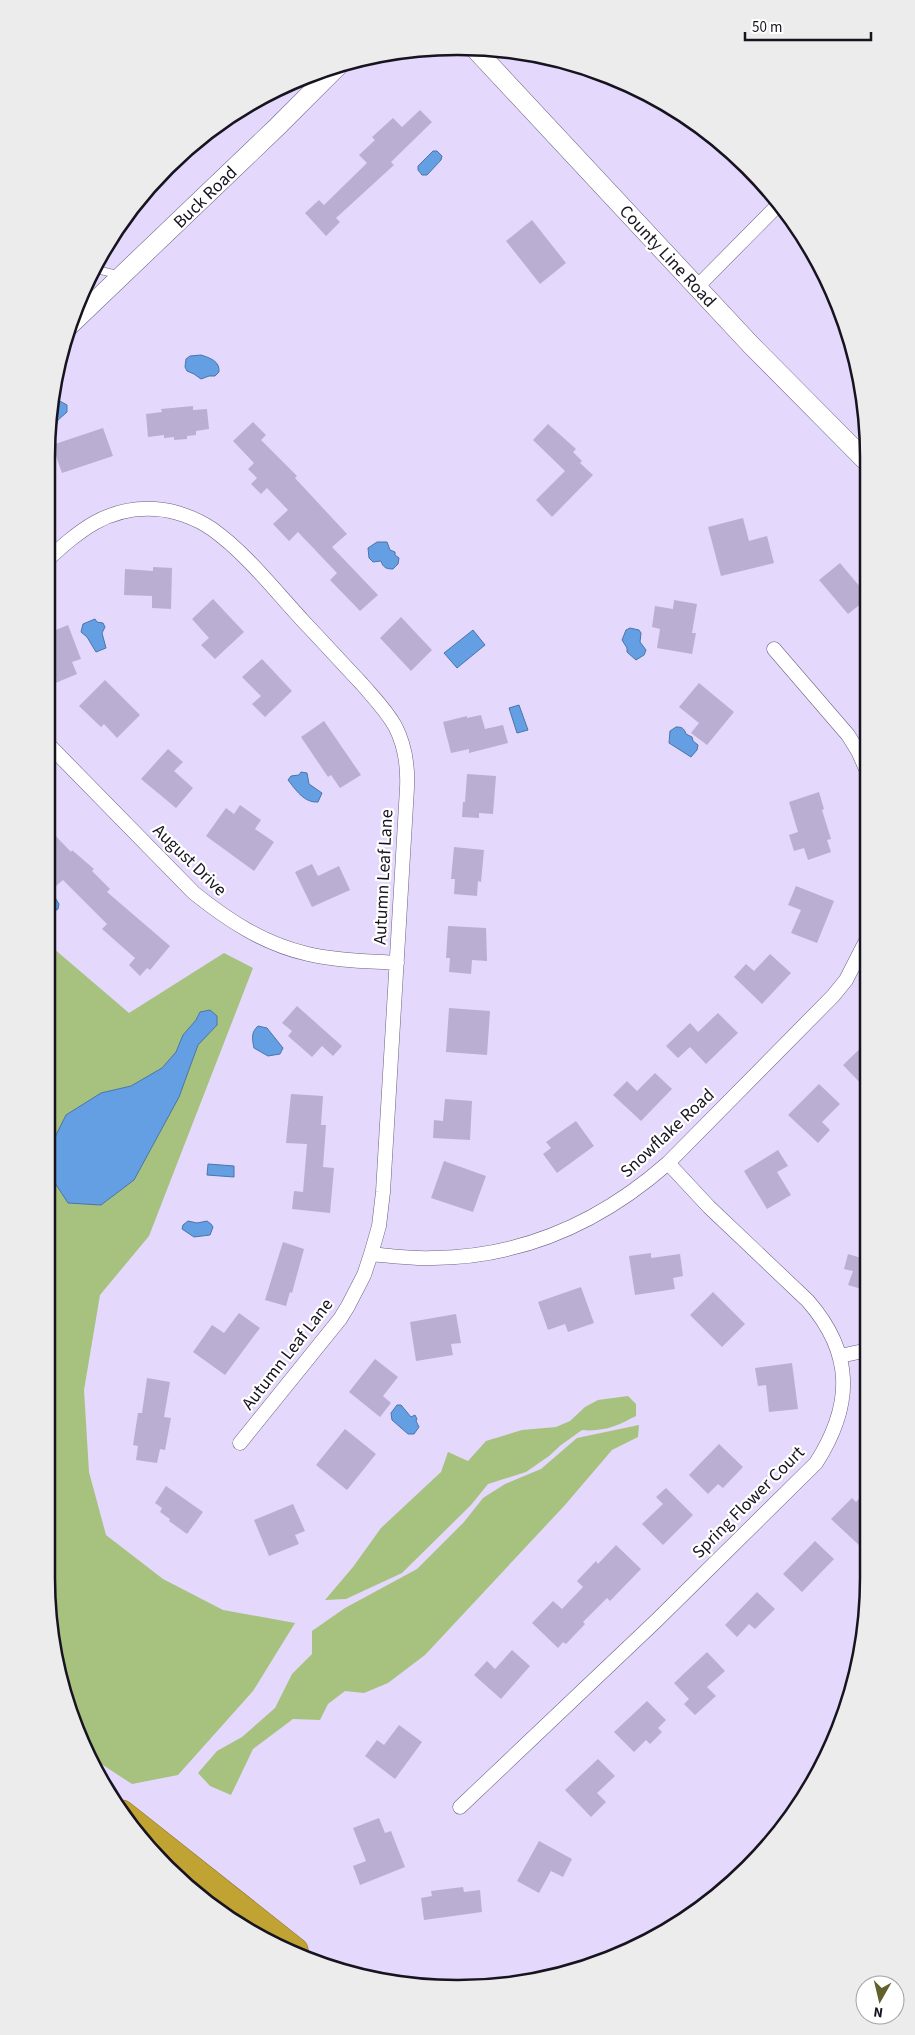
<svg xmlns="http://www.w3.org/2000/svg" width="915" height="2035" font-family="'Source Sans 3',sans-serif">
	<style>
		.green { fill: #a6c27e }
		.water { fill: #639fe2; stroke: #4c75a8 }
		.building { fill: #baafd2 }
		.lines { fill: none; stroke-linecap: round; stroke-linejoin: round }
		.lane-casing { stroke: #6b6180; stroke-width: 8 }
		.street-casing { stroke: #6b6180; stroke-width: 15 }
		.secondary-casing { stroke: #6b6180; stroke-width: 20 }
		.highway-casing { stroke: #85712c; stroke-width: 25 }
		.lane { stroke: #fff; stroke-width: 7 }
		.street { stroke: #fff; stroke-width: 14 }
		.secondary { stroke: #fff; stroke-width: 19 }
		.highway { stroke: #c0a333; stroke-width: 24 }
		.labels { text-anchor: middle; stroke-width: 4.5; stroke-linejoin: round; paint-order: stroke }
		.street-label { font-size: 18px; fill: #17131f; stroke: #fff }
		.rim { fill: none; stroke: #17131f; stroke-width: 2.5 }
	</style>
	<rect width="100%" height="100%" fill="#e4d8fc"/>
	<path class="green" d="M46,942L129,1013L224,953L253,968L149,1236L100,1295L84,1390L89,1472L106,1535L163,1579L223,1610L295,1623L253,1691L178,1775L132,1784L89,1756L68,1710L46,1577Z
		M628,1396L636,1404V1416C617,1426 603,1432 582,1430L561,1445L549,1456L526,1472L488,1484L471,1505L402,1573L346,1599L325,1600L353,1567L381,1528L441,1472L448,1452L468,1461L486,1441L522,1430L556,1427L570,1421L585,1407L598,1400Z
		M639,1425L638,1437L612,1450L565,1505L425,1655L388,1683L364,1693L345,1691L328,1704L320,1720L293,1719L253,1749L231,1795L210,1786L198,1773L217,1751L242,1737L275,1708L292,1674L312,1654V1631L345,1608L417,1569L464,1522L483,1498L505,1484L541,1469L577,1438Z"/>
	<path class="water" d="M433,151H437L442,156L441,160L427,175H422L418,170V166Z
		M201,355C210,358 220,361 219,372L215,376H209L201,379L194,374L187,371L185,367L186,359L190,356Z
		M56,399L67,405V412L58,420L55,431L50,433Z
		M377,542H387L390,550L395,552V555L399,558L398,564L393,569C387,569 383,568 381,561L373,562L369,558L368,548Z
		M95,619L97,622L103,623L105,627L102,633L106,648L96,652L87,637L81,632L83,624Z
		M630,628L639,630L641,633L640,642L646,650L644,655L636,660L627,652V648L622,640L626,630Z
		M473,630L485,645L457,668L444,653Z
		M519,705L528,730L517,733L509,708Z
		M676,727C682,727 684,728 686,734L692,737L693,741L698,745L697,750L691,757L669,743L670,731Z
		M301,772L307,773L309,784L322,793L318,802C304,803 296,790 288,780L291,776L299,775Z
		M46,889L51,891L59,904L58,909L50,914L46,913Z
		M210,1010L217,1016V1025L198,1045L179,1097L134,1180L101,1205L68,1203L55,1183L48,1151L66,1115L101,1093L131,1086L162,1068L176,1052L183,1035L196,1020L200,1012Z
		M258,1026L267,1028L283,1048L280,1054L268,1056L254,1048C252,1039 251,1032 258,1026Z
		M208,1164L234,1166V1177L207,1175Z
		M188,1221L197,1223L207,1221L211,1224L213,1227L210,1235L194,1237L182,1229L183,1225Z
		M397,1405H401L411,1417L415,1415L417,1419L416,1421L419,1427L414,1434H408L392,1420L391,1413Z"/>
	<path class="building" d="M420,110L432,122L391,162L394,165L336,218L340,222L326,236L305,213L319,200L324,205L367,163L359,155L375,140L372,137L393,118L402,127Z
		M532,220L566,263L540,284L506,241Z
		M193,406V410L207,409L209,429L196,431V435L187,436V439L174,440V437L164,438V435L148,437L146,414L162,412L161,409Z
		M253,422L266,435L261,440L297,476L295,478L347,534L332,547L378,595L360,611L330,580L337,573L298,532L289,541L273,524L288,510L267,488L261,494L251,484L257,478L248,469L254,463L233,441Z
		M548,424L576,449L573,452L582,461L580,463L593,475L552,517L536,500L565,471L533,440Z
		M103,428L113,456L62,473L52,445Z
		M743,518L749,541L767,536L774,563L721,576L708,527Z
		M840,563L866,594V600L848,614L819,580Z
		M153,567L172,568L171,609L152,608V596L124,595L125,569L153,571Z
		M213,599L244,632L215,659L201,645L209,638L192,619Z
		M674,600L697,604L692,633H696L692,654L657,648L660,629L652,627L655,606L673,609Z
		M401,617L432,650L411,671L380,638Z
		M68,625L81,659L72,662L77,674L46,687V656L52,653L46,640V634Z
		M262,659L292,691L265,717L252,704L261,696L242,677Z
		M105,680L140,715L117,738L104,724L101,727L79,706Z
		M699,683L734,712L707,745L691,733L699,723L679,707Z
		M481,715L485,729L503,725L508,743L469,753V749L451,753L443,722L467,716V718Z
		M324,721L361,775L340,788L331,775L328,777L301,737Z
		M168,749L183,762L174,771L193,788L176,808L141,779Z
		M467,774L496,776L493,814L479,813V818L462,817L463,802H465Z
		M819,792L824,809L822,810L831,839L827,840L831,852L808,860L804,848L794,851L789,835L798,832L789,802Z
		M240,805L261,820L255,829L274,842L254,871L206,836L226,808L234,814Z
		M46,826L71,852L72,850L94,869L92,871L110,889L107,892L170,946L150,970L147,968L140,976L129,965L135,958L102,929L107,924L63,880L56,886L46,876Z
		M454,847L484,850L481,882L478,881L477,896L454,894L455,879H451Z
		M312,864L318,876L339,866L350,890L312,907L295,872Z
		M796,886L834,901L817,943L791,933L801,910L788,905Z
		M448,926L486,928L487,961L472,960L471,974L449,972L450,958H446Z
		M770,954L791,973L762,1004L734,977L746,964L754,971Z
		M297,1006L342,1046L333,1056L322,1046L312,1057L288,1036L292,1031L282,1023Z
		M449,1008L490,1011L487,1055L446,1052Z
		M718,1013L738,1033L706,1064L690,1047L678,1058L666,1046L690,1023L698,1032Z
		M867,1042V1090L843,1065Z
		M655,1073L672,1089L641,1121L613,1095L627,1081L637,1091Z
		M819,1084L840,1104L822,1122L830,1130L818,1143L788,1115Z
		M291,1094L323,1096L321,1125H326L323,1167L334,1168L330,1213L292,1209L294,1191L303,1192L307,1144L286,1143Z
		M445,1099L472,1101L470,1140L433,1138L434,1120L443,1121Z
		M576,1121L594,1146L557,1173L543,1154L551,1148L546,1142Z
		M778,1150L788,1166L777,1172L791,1195L767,1209L744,1171Z
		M444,1161L486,1176L473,1212L431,1198Z
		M283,1242L304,1249L292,1293L290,1292L286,1306L265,1300Z
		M651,1253V1258L680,1254L683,1276L673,1278L675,1289L635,1295L629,1256Z
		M848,1254L868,1260V1291L848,1285L853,1271L844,1269Z
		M581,1287L594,1323L568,1332L565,1324L548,1330L538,1302Z
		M713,1292L745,1324L722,1347L690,1315Z
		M239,1313L260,1328L225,1375L193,1352L212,1325L224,1333Z
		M456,1314L461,1343L451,1344L453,1355L416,1361L410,1322Z
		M375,1359L398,1377L383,1396L391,1403L380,1417L349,1392Z
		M792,1363L798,1409L769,1412L766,1385L758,1386L755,1368Z
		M147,1378L170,1382L164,1417L171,1418L165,1450L160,1449L157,1463L136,1460L138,1446L133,1445L138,1413H142Z
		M345,1429L376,1454L347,1490L316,1465Z
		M719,1444L743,1467L723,1488L718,1484L708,1494L689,1475Z
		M166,1486L203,1512L187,1534L169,1521L170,1519L160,1512L162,1508L155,1503Z
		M666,1488L693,1515L663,1545L642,1524L663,1504L656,1497Z
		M868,1489V1537L860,1546L831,1519L852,1498L856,1502Z
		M293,1504L305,1531L295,1535L299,1544L269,1556L254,1520Z
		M815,1541L834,1559L802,1592L783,1574Z
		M616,1545L641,1569L610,1601L607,1598L583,1622L585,1624L566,1644L563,1642L558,1648L532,1623L553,1601L562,1609L583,1587L577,1581L596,1561L598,1564Z
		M757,1592L775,1609L755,1629L749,1624L737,1637L725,1625Z
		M512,1650L530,1666L501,1699L474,1675L487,1661L495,1669Z
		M707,1652L725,1671L707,1687L716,1696L695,1715L684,1704L689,1699L674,1683Z
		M647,1701L666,1720L658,1728L662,1732L650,1744L646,1740L634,1752L614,1732Z
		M399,1725L422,1742L395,1779L365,1756L377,1740L384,1745Z
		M598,1759L615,1776L597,1793L606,1802L591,1817L565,1790Z
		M379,1818L385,1833L391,1831L405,1867L360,1885L353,1866L366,1861L353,1828Z
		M539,1841L572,1859L563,1877L551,1871L539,1893L517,1881Z
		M463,1887L464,1892L480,1890L482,1912L424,1920L421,1898L432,1896L431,1891Z"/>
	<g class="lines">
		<g class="lane-casing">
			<path id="lane" d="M94,269L120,275"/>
		</g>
		<g class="street-casing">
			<path id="street" d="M697,287L780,203
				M46,561C79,531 107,506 155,509C174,510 196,518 212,529C246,553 276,592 305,623C324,643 343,664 362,684C373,697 386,710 395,726C405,745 408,767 407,788L383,1192L379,1226L371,1254L364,1275L348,1306L340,1319L240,1443
				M774,649L848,735L858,751L866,769
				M46,742L194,893C229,921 264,944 308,954C337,961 368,961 397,963
				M371,1254C392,1256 412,1259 433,1258C523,1257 601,1222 668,1163L833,996L846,980L867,939
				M840,1356L868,1350
				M460,1807L656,1621L816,1463C853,1405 854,1354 808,1301L709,1207L668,1163"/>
		</g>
		<g class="secondary-casing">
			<path id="secondary" d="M475,49L751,345L865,460
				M68,327L277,127L340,64"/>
		</g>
		<g class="highway-casing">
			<path id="highway" d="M122,1812L296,1950"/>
		</g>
		<use href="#lane" class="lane"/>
		<use href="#street" class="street"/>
		<use href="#secondary" class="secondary"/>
		<use href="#highway" class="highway"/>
	</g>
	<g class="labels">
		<g class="street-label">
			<text transform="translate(205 197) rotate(-44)" y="6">Buck Road</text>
			<text transform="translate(668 256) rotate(47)" y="6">County Line Road</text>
			<text transform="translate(190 860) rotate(44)" y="6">August Drive</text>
			<text transform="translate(383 877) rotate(-87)" y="6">Autumn Leaf Lane</text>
			<text transform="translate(667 1133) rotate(-43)" y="6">Snowflake Road</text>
			<text transform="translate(287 1354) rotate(-52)" y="6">Autumn Leaf Lane</text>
			<text transform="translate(748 1502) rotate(-45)" y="6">Spring Flower Court</text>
		</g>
	</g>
	<path d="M0 0H915V2035H0ZM457 55H458A402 402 0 0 1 860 457V1578A402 402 0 0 1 458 1980H457A402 402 0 0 1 55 1578V457A402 402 0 0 1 457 55Z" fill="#ececed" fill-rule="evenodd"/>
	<path class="rim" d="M457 55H458A402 402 0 0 1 860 457V1578A402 402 0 0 1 458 1980H457A402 402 0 0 1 55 1578V457A402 402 0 0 1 457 55Z"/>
	<g transform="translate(880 2000) rotate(188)"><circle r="24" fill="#ffffff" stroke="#a2a1a5"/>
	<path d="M0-4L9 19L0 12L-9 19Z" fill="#62612e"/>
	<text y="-8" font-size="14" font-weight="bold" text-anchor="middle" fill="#17131f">N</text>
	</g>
	<path d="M745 32v8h126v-8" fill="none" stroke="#17131f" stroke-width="2.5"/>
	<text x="752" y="32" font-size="15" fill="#17131f" stroke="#ffffff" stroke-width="4" paint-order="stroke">50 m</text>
</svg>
